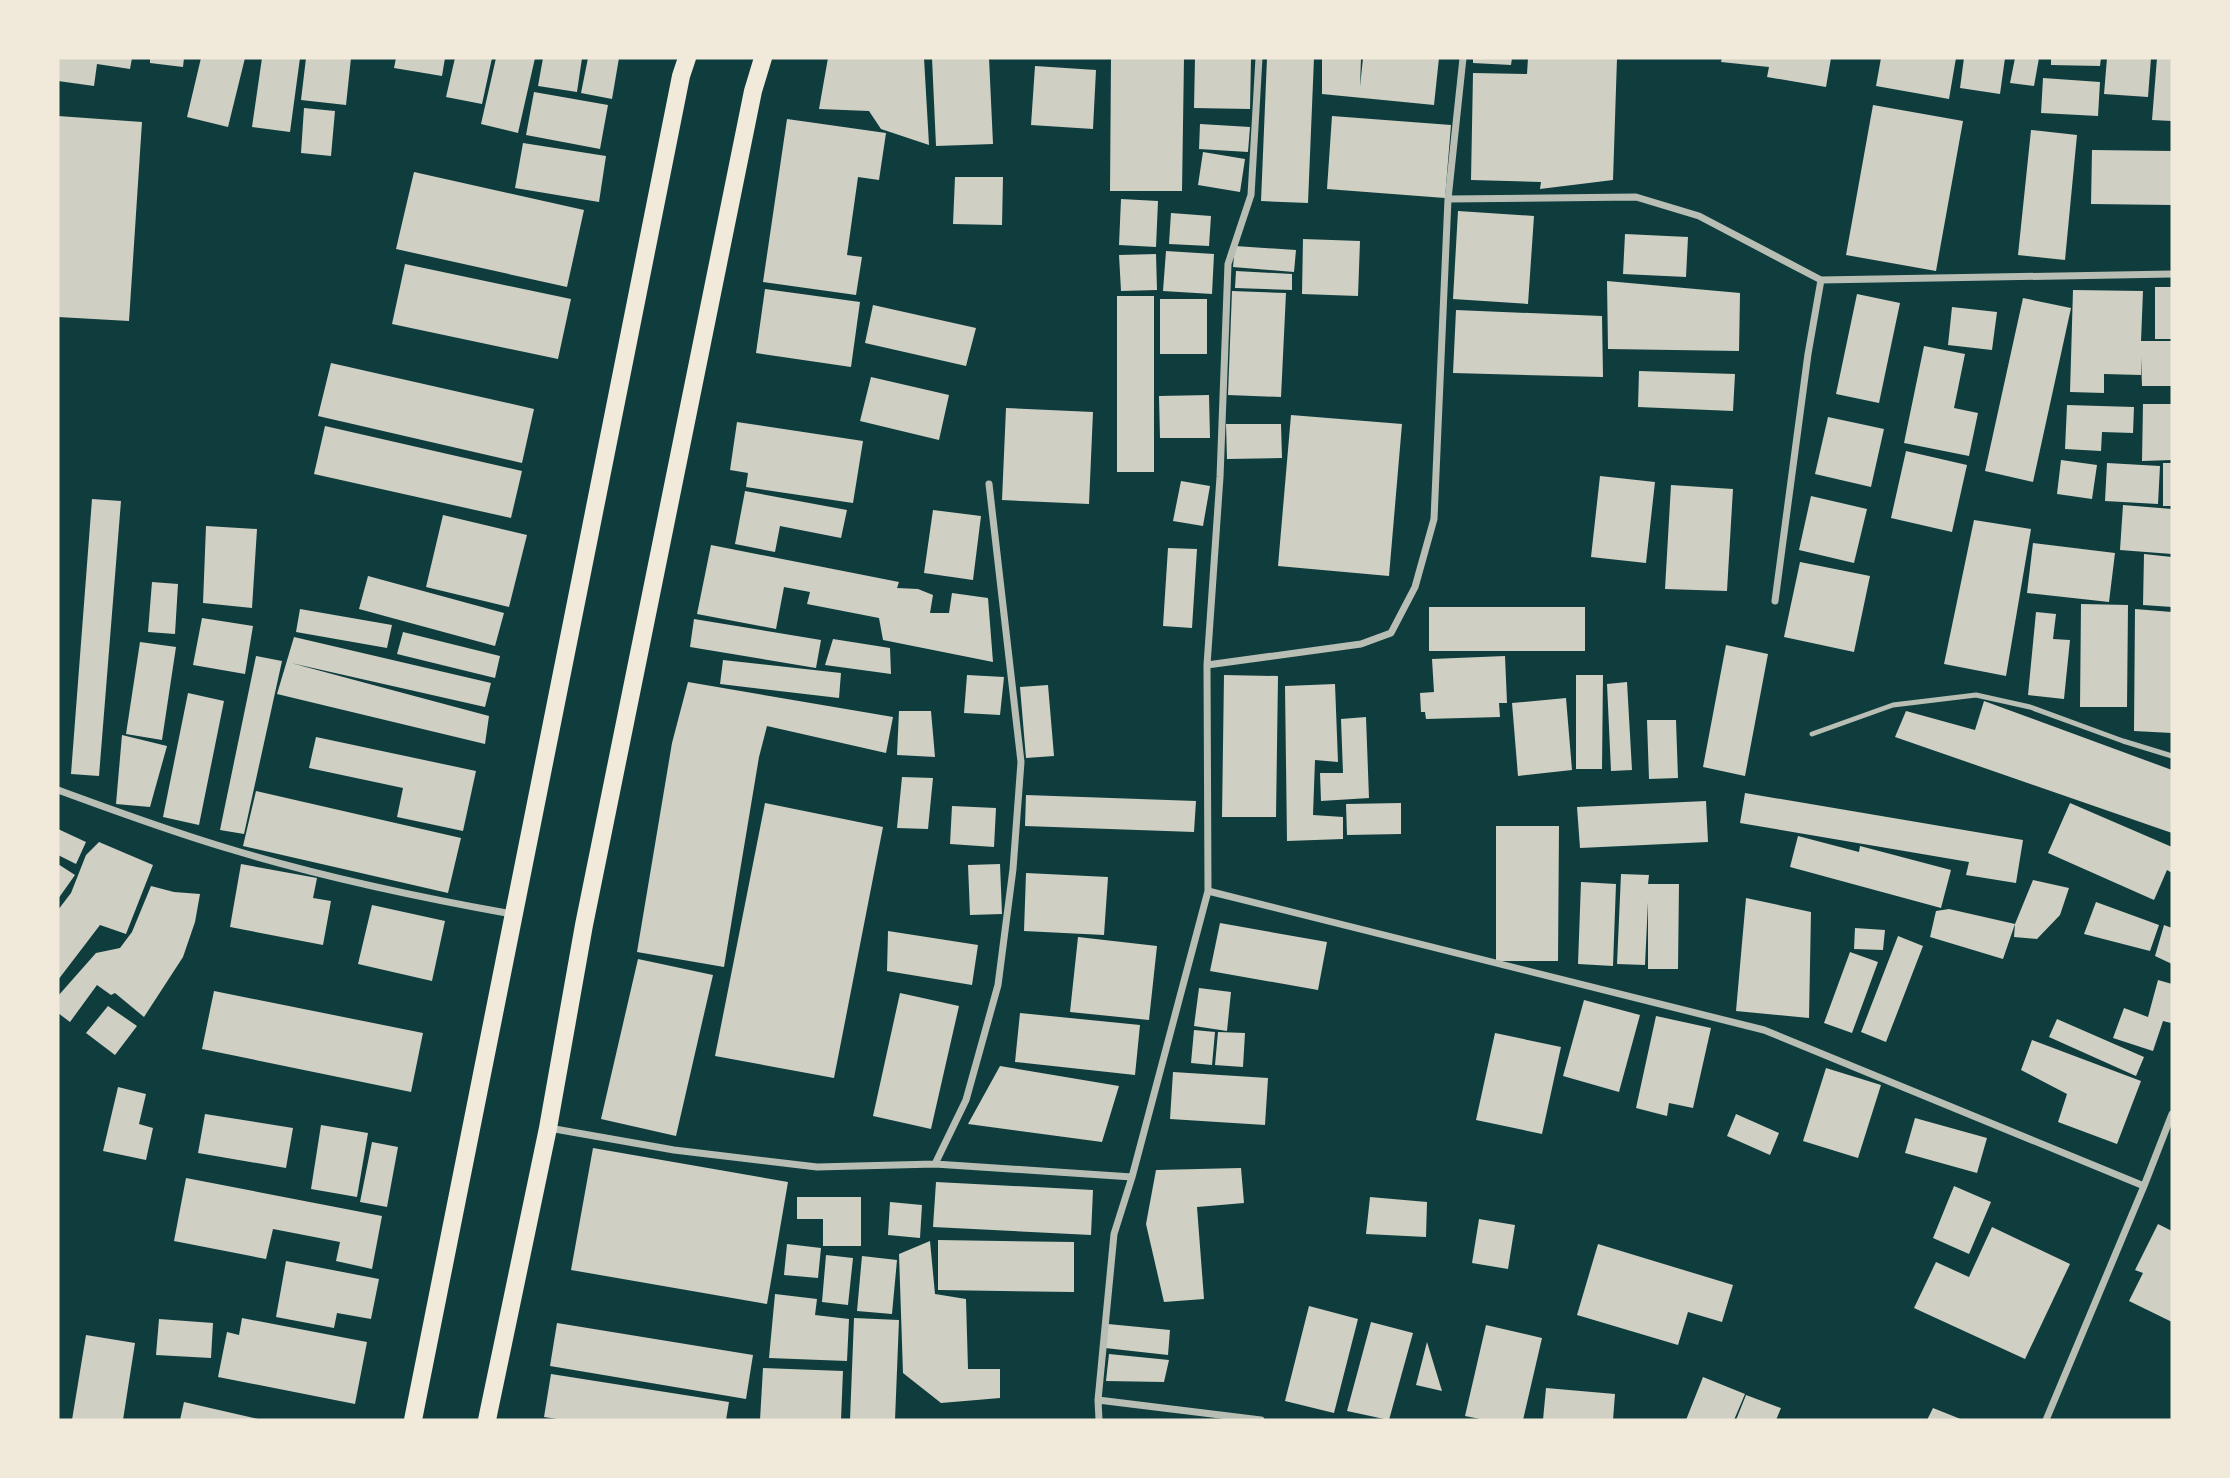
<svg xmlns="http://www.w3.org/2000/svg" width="2230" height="1478" font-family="Roboto,sans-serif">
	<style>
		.building { fill: #cfcfc3 }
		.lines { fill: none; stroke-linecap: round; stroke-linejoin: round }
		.service { stroke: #b8beb3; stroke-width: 5 }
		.minor { stroke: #b8beb3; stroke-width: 7 }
		.primary { stroke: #f1e9da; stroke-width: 18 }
	</style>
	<rect width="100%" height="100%" fill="#0f3d3e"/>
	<path class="building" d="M58,58H132L130,69L97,64L94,86L58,81Z
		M150,58H184L183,67L150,63Z
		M201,58H245L228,127L187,117Z
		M262,58H300L290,132L252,127Z
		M306,58H351L346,105L301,100Z
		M396,58H445L442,76L394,68Z
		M455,58H492L482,104L446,97Z
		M496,58H535L518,133L481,124Z
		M543,58H582L577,92L538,86Z
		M588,58H619L612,99L581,93Z
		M828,58H924L929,145L881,129L869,111L819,109Z
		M932,58H989L993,144L936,146Z
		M1111,58H1184L1182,191H1110Z
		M1195,58H1251L1250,109L1194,108Z
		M1267,58H1314L1308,203L1261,201Z
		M1322,58H1361L1360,87L1363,58H1439L1434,105L1322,94Z
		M1473,58H1512L1511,65L1473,63Z
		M1528,58H1617L1613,180L1540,189L1541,182L1471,180L1473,73L1527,74Z
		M1722,58H1831L1826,87L1767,77L1769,67L1721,62Z
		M1881,58H1956L1949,99L1876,86Z
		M1964,58H2005L2000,94L1960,88Z
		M2015,58H2039L2034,86L2010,83Z
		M2051,58H2101L2100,66L2051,65Z
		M2107,58H2151L2148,97L2104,94Z
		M2157,58H2172V121L2152,120Z
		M1035,66L1096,70L1093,129L1031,125Z
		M2043,78L2100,82L2098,116L2041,113Z
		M534,92L608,105L600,149L526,135Z
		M1873,105L1963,121L1936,271L1846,255Z
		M304,108L335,111L331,156L301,153Z
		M58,116L142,122L129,321L58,317Z
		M1332,116L1451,125L1445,198L1327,189Z
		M787,119L886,133L879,180L858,177L847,255L862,257L856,295L763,282Z
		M1200,124L1250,127L1248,152L1199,149Z
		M2031,130L2077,135L2065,260L2018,255Z
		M523,143L606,156L599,202L515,188Z
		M2092,150L2172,151V205L2091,204Z
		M1203,152L1245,159L1240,192L1198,185Z
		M414,172L584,210L567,287L396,249Z
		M955,177H1003L1002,225L953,224Z
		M1121,199L1158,201L1156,247L1119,245Z
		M1458,211L1534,216L1528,304L1453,299Z
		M1171,213L1211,216L1209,246L1169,244Z
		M1625,234L1688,237L1686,277L1623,274Z
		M1303,239L1360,241L1358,296L1302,294Z
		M1235,246L1296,250L1294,272L1233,267Z
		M1166,251L1214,254L1212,294L1163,291Z
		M1156,254L1157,290L1121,291L1119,255Z
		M405,264L571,299L558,359L392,324Z
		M1236,271L1292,274V290L1235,288Z
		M1607,281L1740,293L1739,351L1608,349Z
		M2155,287H2172V339H2155Z
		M765,289L860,302L851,367L756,353Z
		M2073,290L2143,291L2141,341H2172V386H2142L2141,357V375L2104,374V393L2070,392Z
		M1232,291L1286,293L1281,397L1228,395Z
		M1857,294L1900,303L1879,403L1836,394Z
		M1117,296H1154V472H1117Z
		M2023,298L2071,308L2033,482L1985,471Z
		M1160,299H1207V354H1160Z
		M873,305L976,328L966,366L865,343Z
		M1952,307L1997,312L1992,350L1948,345Z
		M1456,310L1602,316L1603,377L1453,373Z
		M1924,346L1965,354L1954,408L1978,413L1969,456L1904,443Z
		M331,363L534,409L522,463L318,416Z
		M1639,371L1735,374L1733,411L1638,407Z
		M871,377L949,395L939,440L860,421Z
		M1209,395L1210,438H1160L1159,396Z
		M2143,404H2172V460L2142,461Z
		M2067,405L2134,407L2133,433L2102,432L2101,451L2065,449Z
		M1006,408L1093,412L1089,504L1002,500Z
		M1291,415L1402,424L1389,576L1278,566Z
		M1828,417L1884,429L1871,487L1815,474Z
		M737,422L863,441L853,503L746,487L748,473L730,470Z
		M1226,424H1281L1282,458L1227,459Z
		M325,426L522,471L511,518L314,474Z
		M1906,451L1967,465L1952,532L1891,518Z
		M2061,460L2097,465L2092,499L2057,494Z
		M2107,463L2160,466L2158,504L2105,501Z
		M2163,463H2172V506H2163Z
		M1600,476L1655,482L1646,563L1591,557Z
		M1181,481L1210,486L1203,526L1173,521Z
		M1671,485L1733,489L1727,591L1665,589Z
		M745,491L847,510L841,538L780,526L775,552L735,544Z
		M1811,496L1867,509L1854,563L1799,550Z
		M92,499L121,501L99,776L71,774Z
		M2123,505L2172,509V554L2120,550Z
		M933,510L981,516L973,580L924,573Z
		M443,515L527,535L509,607L426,587Z
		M1974,520L2031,529L2006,676L1944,664Z
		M206,526L257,529L252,608L203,603Z
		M2033,543L2115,553L2109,602L2027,593Z
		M711,545L899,582L897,588L918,589L933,595L930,613H949L952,593L988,598L993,662L883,640L879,618L807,604L810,592L784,587L776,629L697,614Z
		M1168,548L1197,549L1192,628L1163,626Z
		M2144,554L2172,557V607L2143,605Z
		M1800,562L1870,576L1854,652L1784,637Z
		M368,576L504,613L495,646L359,609Z
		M152,582L178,584L175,634L148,632Z
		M2081,604L2128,605L2127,707H2080Z
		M1429,607H1585V651H1429Z
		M300,609L392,625L387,648L296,632Z
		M2135,609L2172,612V733L2134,731Z
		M2036,612L2056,614L2053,639L2070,640L2064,699L2028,695Z
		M202,618L253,626L245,674L193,665Z
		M694,619L821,640L816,668L690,647Z
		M403,632L500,656L495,678L397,654Z
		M294,637L491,683L485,707L291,663L489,716L485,744L277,694Z
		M833,639L890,648L891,674L825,665Z
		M140,642L176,647L162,740L126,734Z
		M1726,645L1768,654L1745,776L1703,767Z
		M256,656L282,661L244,834L220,830Z
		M1505,656L1507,703H1499L1500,717L1426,719L1425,712H1421L1420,693L1434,692L1432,659Z
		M723,660L841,673L839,698L720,684Z
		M967,675L1004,677L1000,715L964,713Z
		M1224,675L1278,676L1276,817H1222Z
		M1576,675H1603L1602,769H1576Z
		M688,682L893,717L886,753L767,726L759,757L724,967L637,952L672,743Z
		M1627,682L1632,770L1611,771L1607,684Z
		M1335,684L1338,762L1315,760L1313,815L1343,817V839L1287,841L1285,686Z
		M1048,685L1054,756L1026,758L1020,687Z
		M188,693L224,701L199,825L163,817Z
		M1566,698L1572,770L1518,776L1512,703Z
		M1984,701L2172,770V833L1895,737L1906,711L1975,730Z
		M899,711H931L935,757L897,755Z
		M1366,717L1369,798L1321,801L1320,773H1343L1341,719Z
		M1647,720H1676L1678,778L1649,779Z
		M122,735L167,746L150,807L116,804Z
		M316,737L476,771L463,831L397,817L403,788L309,768Z
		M902,777L933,778L928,829L897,828Z
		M256,791L461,838L448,893L243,846Z
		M1745,793L2023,840L2016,883L1966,875L1969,862L1740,823Z
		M1026,795L1196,801L1194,832L1025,826Z
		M1706,801L1708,842L1580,848L1577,807Z
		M765,803L883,827L834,1078L715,1056Z
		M1401,803V834L1347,835L1346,804Z
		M2070,803L2172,847V873L2167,870L2154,900L2048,853Z
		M952,806L996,808L994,847L950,844Z
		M1496,826H1559L1558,961H1496Z
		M58,829L86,842L76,864L58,855Z
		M1798,836L1859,852L1860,846L1951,870L1941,908L1790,867Z
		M99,842L153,865L126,934L100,925L58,980V910L71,893L86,855Z
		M58,864L75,875L58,899Z
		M241,864L317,878L313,898L331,901L323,945L230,927Z
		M1000,864L1002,914L970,915L968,865Z
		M1026,873L1108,877L1104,935L1024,931Z
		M1621,874L1649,875L1648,884H1679L1678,969H1648V902L1645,965L1617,964Z
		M2033,880L2069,888L2060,915L2037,939L2014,937L2015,924Z
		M1581,882L1616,884L1613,966L1578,964Z
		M151,886L174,892L200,894L195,922L183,957L144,1017L115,993L111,995L97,985L70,1022L58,1013V996L96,953L120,948L132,932Z
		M1746,898L1811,912L1809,1018L1736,1011Z
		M2096,902L2159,925L2150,951L2084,934Z
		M372,905L445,921L432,981L358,964Z
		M1949,909L2015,924L2003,959L1930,937L1936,911Z
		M1220,923L1327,942L1318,990L1210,971Z
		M2164,925L2172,928V964L2155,956Z
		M1855,928L1885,930L1883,950L1854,949Z
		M888,931L978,945L972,985L887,971Z
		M1898,936L1923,946L1886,1042L1861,1032Z
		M1078,937L1157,946L1149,1020L1070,1012Z
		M1850,952L1878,962L1852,1033L1824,1023Z
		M638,959L713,975L676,1136L601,1119Z
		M2158,980L2172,984V1017L2171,1023L2163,1021L2153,1051L2113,1038L2124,1008L2148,1017Z
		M1199,988L1231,992L1227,1031L1194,1026Z
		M214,991L423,1033L411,1092L202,1049Z
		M900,993L959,1006L931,1129L873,1116Z
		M1584,1000L1640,1015L1619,1092L1563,1076Z
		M108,1006L137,1026L115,1055L86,1033Z
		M1020,1013L1140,1025L1135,1075L1015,1062Z
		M1656,1016L1711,1028L1693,1108L1669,1103L1667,1116L1636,1108Z
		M2057,1019L2144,1057L2136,1076L2049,1037Z
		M1194,1030L1215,1032L1212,1065L1191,1063Z
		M1218,1032L1245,1033L1243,1067L1215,1065Z
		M1495,1033L1561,1047L1542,1134L1476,1120Z
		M2032,1040L2141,1081L2117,1144L2058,1122L2067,1094L2021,1070Z
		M1000,1066L1119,1086L1102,1142L968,1124Z
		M1826,1068L1881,1085L1858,1158L1803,1141Z
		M1173,1072L1268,1078L1265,1125L1170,1119Z
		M118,1087L146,1094L139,1124L153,1128L146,1160L103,1151Z
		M205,1114L293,1128L286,1168L198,1153Z
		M1736,1114L1779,1133L1770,1155L1727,1136Z
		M1915,1118L1987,1138L1977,1173L1905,1153Z
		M321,1125L368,1133L357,1197L311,1189Z
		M372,1142L398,1147L387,1207L360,1202Z
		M593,1148L788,1182L767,1304L571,1270Z
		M1241,1168L1244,1203L1197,1207L1204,1299L1164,1302L1146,1224L1156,1170Z
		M186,1178L382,1216L372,1269L336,1261L340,1242L273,1229L266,1259L174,1241Z
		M936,1182L1093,1190L1091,1235L933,1227Z
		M1954,1186L1991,1202L1969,1254L1933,1238Z
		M797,1197H861V1246H823V1219H797Z
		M1370,1197L1427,1202L1426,1237L1366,1234Z
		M890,1202L922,1205L920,1238L888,1235Z
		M1479,1219L1515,1225L1508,1269L1472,1263Z
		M2158,1224L2172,1231V1322L2129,1301L2143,1273L2135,1270Z
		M1992,1227L2070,1264L2025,1359L1914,1308L1936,1262L1969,1277Z
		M938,1240L1074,1242V1292L938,1290Z
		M930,1241L935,1294L966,1299L968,1369H1000V1398L941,1403L903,1373L899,1254Z
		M787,1244L821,1248L818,1278L784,1275Z
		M1598,1244L1733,1285L1722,1322L1688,1312L1678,1345L1577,1315Z
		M826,1255L853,1258L848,1305L822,1302Z
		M862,1256L897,1260L892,1314L857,1311Z
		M286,1261L379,1279L371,1319L337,1313L334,1328L276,1317Z
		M775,1294L817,1299L815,1315L849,1319L847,1361L769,1358Z
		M1309,1306L1358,1319L1334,1413L1285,1401Z
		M242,1318L367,1342L355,1404L218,1377L227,1332L239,1335Z
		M854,1318L899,1320L895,1420H850Z
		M159,1319L213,1323L211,1358L156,1355Z
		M1371,1322L1413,1333L1389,1420L1347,1411Z
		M557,1323L753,1355L746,1399L550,1366Z
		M1108,1324L1170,1330L1168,1355L1105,1348Z
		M1486,1325L1542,1338L1523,1420H1485L1465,1416Z
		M86,1335L135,1343L123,1420H72Z
		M1427,1342L1442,1391L1416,1385Z
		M1109,1354L1169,1360L1164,1382L1106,1381Z
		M763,1368L843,1371L841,1420H760Z
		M551,1374L729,1402L726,1420H564L544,1417Z
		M1703,1377L1745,1394L1734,1420H1686Z
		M1546,1388L1615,1394L1613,1420H1543Z
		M1746,1395L1781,1408L1776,1420H1736Z
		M184,1402L258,1419V1420H180Z
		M1933,1408L1963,1420H1927Z"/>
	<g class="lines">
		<path class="service" d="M1812,734L1893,705L1976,695L2030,707L2123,741L2172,756"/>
		<path class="minor" d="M1448,199L1636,197L1699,216L1821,280
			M1775,601L1808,354L1821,280L2172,274
			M1207,665L1361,644L1391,633L1415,587L1434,519L1448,199L1463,58
			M58,790C115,811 172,832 230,849C322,877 417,897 512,914
			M1208,891L1764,1030L2144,1186
			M549,1128L674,1150L817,1167L935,1164L1132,1177
			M935,1164L966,1100L998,985L1013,869L1021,762L989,484
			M1098,1400L1261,1420
			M1099,1420L1098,1400L1114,1234L1132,1177L1208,891L1207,665L1220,477L1228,264L1251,195L1259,58
			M2046,1420L2144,1186L2172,1114"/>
		<path class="primary" d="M413,1420L681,76L687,58
			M487,1420L548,1128L584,925L753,91L763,58"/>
	</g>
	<rect width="2230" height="1478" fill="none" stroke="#f1e9da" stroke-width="119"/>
</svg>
